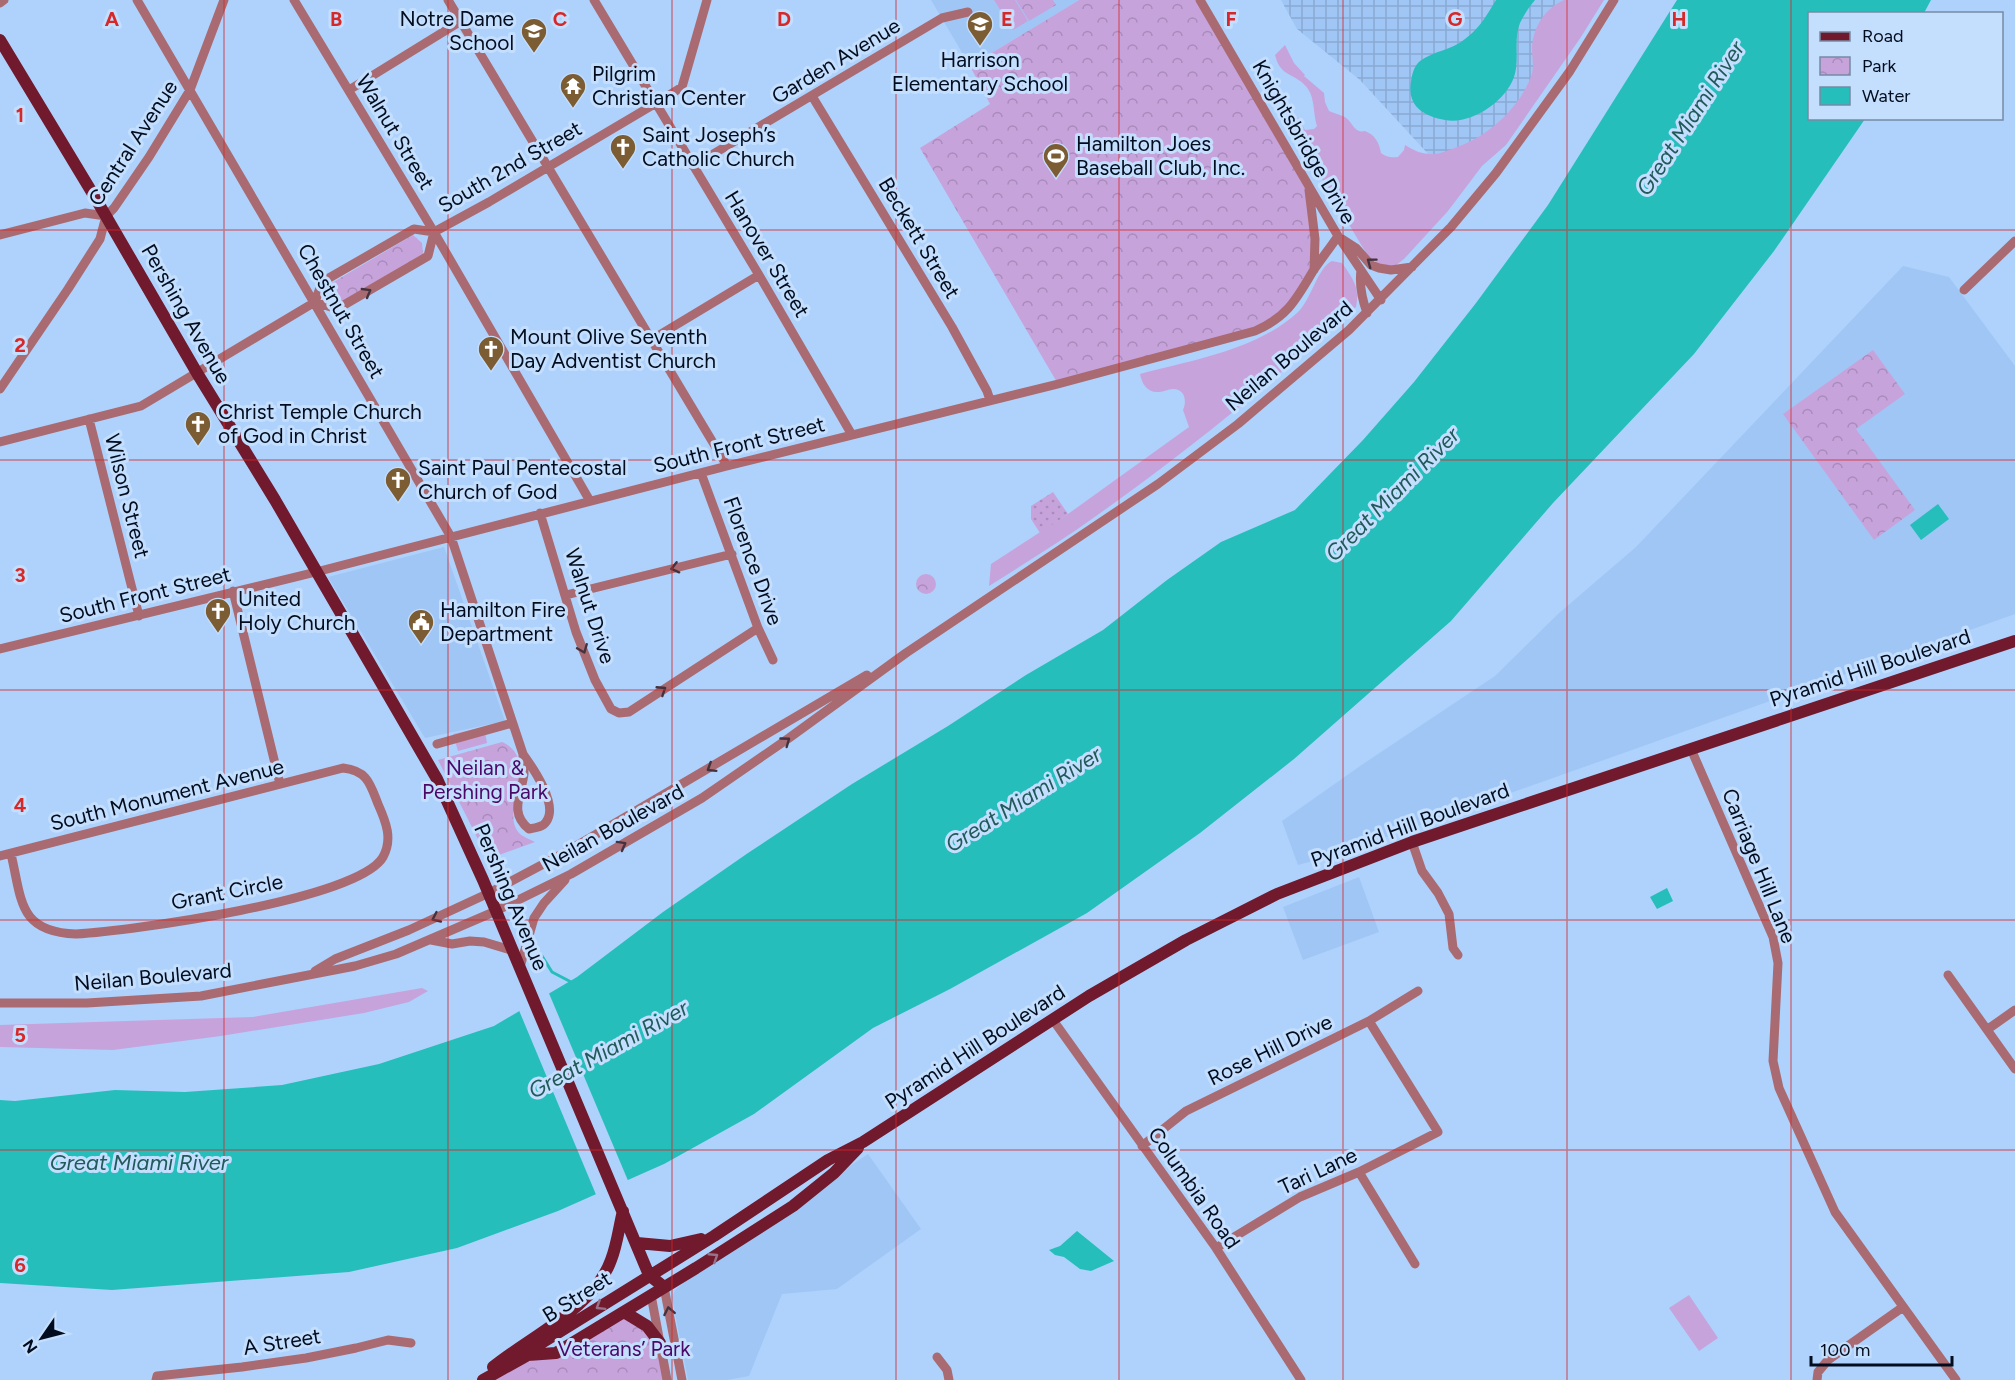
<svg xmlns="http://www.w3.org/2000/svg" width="2015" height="1380" font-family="Figtree,sans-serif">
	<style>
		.built { fill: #a0c6f5 }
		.industrial { fill: url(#industrial-grid) }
		.grass { fill: #c7a3dc }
		.park { fill: url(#park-crowns) }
		.garden { fill: url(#garden-dots) }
		.water { fill: #26bebb }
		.pier { fill: #aed2fc }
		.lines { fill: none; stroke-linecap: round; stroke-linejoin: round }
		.stream { stroke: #26bebb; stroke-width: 3 }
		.minor { stroke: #a96b71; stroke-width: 9 }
		.major { stroke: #71192d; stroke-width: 12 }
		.oneway { stroke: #44333f }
		.oneway2 { stroke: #96728b }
		.grid { fill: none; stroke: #d62828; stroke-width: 1.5; stroke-opacity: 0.55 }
		.labels { text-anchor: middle; stroke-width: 6; stroke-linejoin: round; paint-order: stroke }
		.poi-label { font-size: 21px; fill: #010d1e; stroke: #c4defe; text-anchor: start }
		.street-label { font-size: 21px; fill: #010d1e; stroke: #c4defe }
		.park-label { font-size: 21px; fill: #4b0866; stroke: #c4defe }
		.water-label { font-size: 22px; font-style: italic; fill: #215a59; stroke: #c4defe }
		.grid-label { font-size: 20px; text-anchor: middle; font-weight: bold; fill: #d62828; stroke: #c4defe; stroke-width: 6; stroke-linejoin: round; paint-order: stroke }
	</style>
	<defs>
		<pattern id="industrial-grid" width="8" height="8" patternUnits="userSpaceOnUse" patternTransform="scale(1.5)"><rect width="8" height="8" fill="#a0c6f5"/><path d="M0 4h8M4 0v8" fill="none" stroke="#88a9d2"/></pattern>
		<pattern id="park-crowns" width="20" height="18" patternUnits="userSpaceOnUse" patternTransform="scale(1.5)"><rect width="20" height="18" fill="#c7a3dc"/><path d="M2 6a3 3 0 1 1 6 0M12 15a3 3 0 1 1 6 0" fill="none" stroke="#a98bbc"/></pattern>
		<pattern id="garden-dots" width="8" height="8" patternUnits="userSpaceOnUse" patternTransform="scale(1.5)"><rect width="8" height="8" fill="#c7a3dc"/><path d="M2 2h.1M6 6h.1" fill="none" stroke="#a98bbc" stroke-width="1.8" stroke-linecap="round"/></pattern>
	</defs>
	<rect width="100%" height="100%" fill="#aed2fc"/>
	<path class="built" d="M931,0H1079L970,66Z
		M1903,266L1949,277L2015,366V614L1339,854L1298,865L1282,821L1363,764L1495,676L1558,614L1636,547Z
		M444,547L505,721L425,738L328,577Z
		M1359,877L1379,932L1303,960L1283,907Z
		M868,1154L921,1229L837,1289L782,1294L749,1376L727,1380H688L672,1298L675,1290L719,1253Z"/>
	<path class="industrial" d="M1281,0H1585L1488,146L1453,181L1360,80L1297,29Z"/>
	<path class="grass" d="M994,0H1015L1028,21L1013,30Z
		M1564,0H1604L1581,37L1506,145L1482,166L1448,211L1404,259L1395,266L1378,265L1369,258L1272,95L1284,101C1286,113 1295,112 1300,120C1302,123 1303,127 1305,130L1314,129L1317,126C1313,114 1315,99 1308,89C1300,77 1287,76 1281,68C1278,65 1276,59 1275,55L1285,45L1294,63L1305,75L1304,76L1324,93L1325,102L1329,111C1334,113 1340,115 1345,117C1353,122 1354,134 1365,131C1375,135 1379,142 1381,153C1386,157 1391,158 1398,157L1404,150L1405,145C1413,150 1421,154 1431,154C1437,155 1443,152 1449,150C1483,140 1516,113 1530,79C1535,68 1532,60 1532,48C1533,27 1545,8 1564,0Z
		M1332,261L1342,263C1353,279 1360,287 1356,307C1273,381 1187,452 1096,516C1062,541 1025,563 989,586L991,564L1068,514L1189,427L1183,410C1187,401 1185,389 1173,389C1168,389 1164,392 1159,392C1147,393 1142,384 1140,374C1192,360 1256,350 1297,313C1311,301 1317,268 1332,261Z
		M484,727L487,743L458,751L453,734Z
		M422,988L428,991L409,1002L364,1013L221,1036L113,1050L0,1047V1025L253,1017Z
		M1689,1295L1718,1338L1699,1351L1669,1308Z"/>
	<path class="park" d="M1016,0H1053L1056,5L1029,21Z
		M1079,0H1200L1308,185L1314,270L1272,324L1058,384L920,148L990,104L970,66Z
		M413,235L422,243L423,254L337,306C328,301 326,297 325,287Z
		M1873,350L1905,394L1856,429L1915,510L1874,540L1783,414Z
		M916 584a10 10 0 1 1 20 0a10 10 0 1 1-20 0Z
		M502,742C541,759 499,811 519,833C523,837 530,839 535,842L488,859L438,760Z
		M624,1312L651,1330L667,1380H483L543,1356Z"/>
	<path class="garden" d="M1053,492L1068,514L1040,533L1031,519V506Z"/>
	<path class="water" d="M1496,0H1535C1529,7 1524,15 1520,23C1513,40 1520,60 1514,77C1505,102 1471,125 1445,120C1423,116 1407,106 1411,82C1412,74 1414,66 1420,61C1433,51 1452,50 1465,39C1479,29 1487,15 1496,0Z
		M1677,0H1931L1924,13L1810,14V118L1865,119L1774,251L1694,354L1553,503L1451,621L1294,759L1200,833L1087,913L950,989L873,1028L754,1114L664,1164L558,1211L457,1248L349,1272L112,1290L0,1283V1100L15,1101L115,1090L185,1092L282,1085L379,1064L494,1026L577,977L663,912L748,853L852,784L948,726L1026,675L1103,630L1167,580L1221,542L1295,510L1363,440L1414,382L1476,303L1548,205Z
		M1938,504L1949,519L1921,540L1910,525Z
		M1667,888L1673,901L1657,909L1650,897Z
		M1077,1231L1114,1261L1091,1271L1080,1269L1064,1257L1055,1255L1049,1250L1060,1246Z"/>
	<path class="pier" d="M548,991L629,1183L597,1197L518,1008Z"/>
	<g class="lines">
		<path class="stream" d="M542,956L552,972L573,983"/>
		<path class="minor" d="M137,0L451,537L523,754C523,760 524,767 524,774C521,796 509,813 529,829C535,828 543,827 546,822C559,805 533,768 523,754
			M294,0L434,232L590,501
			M448,0L727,466
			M594,0L759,275L852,435
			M1200,0L1338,236L1381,300
			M0,3L4,0
			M349,90L461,21
			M812,96L952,327L987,391L990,400
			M693,166L942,18L968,12
			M1309,190L1315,239L1314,270
			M0,235L85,213L106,216
			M1342,239L1356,248L1371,265L1379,268L1391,270L1412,267
			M1361,270C1359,285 1362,299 1367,313
			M1964,290L2015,241
			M315,302L337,309L428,256L434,232
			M651,340L759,275
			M0,389L68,289L100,239L106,216L114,208L149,157L190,90L224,0
			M89,419L139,616
			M0,442L141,406L315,302L322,282L414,229L434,232L489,202L663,99L682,87L707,0
			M701,473L758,628L773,660
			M540,513L576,632L595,680L611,709L619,713L629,712L758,628
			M233,591L280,784
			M566,595L732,554
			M0,649L316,572L727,466L1058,384L1255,331C1287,317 1296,300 1313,271C1321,259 1330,248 1338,236
			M437,744L512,723
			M1691,749L1773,937L1778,963L1773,1061L1779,1088L1835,1212L1956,1380
			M1412,842L1422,871L1438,893L1449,914L1453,948L1458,955
			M0,856L343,768C368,771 370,784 378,804C386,822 393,839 383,857C358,900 129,931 76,934C18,932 22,900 11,854
			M431,940L452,944L470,941L484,942L514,951
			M520,967L534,918L544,903L565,880
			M315,971L335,959L409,930L489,893L566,852L867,675
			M1948,975L2015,1069
			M0,1003H87L201,996L355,966L396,954L496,911L571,874L702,798L789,738L906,653L1158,484L1238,424L1349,330L1451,227L1496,173L1570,71L1614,0
			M1053,1020L1216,1248L1301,1380
			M1988,1029L2015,1010
			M1142,1146L1186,1111L1369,1021L1418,991
			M1359,1172L1415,1264
			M1216,1248L1300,1197L1359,1172L1438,1132L1369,1021
			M664,1287L682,1380
			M651,1295L667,1380
			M937,1357L947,1370L949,1380
			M156,1380L157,1376L242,1367L306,1358L356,1348L388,1340L411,1343
			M1817,1380L1818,1372L1828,1360L1903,1307"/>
		<path class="major" d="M0,40L96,199L197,373L275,500L437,779L483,880L649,1275L664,1287
			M637,1243L670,1246L701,1239
			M624,1312L647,1326L660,1343
			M528,1355L556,1353L696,1268L793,1206L834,1173L858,1148
			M493,1367C531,1336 594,1308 611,1260C617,1245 619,1227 623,1211
			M483,1380L528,1355L540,1344L714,1236L828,1160L863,1142L1089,996L1186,940L1277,894L1412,842L2015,641"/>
	</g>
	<defs><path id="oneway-chevron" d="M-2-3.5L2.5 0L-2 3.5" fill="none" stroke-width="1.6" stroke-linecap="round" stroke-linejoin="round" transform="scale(1.5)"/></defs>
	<g class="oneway">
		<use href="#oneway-chevron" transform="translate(1371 262) rotate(-143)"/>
		<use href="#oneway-chevron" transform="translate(367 292) rotate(-30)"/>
		<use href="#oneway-chevron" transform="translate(675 568) rotate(166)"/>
		<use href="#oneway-chevron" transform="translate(583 649) rotate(68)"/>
		<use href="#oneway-chevron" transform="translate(662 690) rotate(-33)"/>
		<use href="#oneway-chevron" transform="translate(786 741) rotate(-36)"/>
		<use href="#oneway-chevron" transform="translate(711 768) rotate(148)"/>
		<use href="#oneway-chevron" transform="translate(622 845) rotate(-29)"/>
		<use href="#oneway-chevron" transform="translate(436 918) rotate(155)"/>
		<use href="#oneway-chevron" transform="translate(669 1311) rotate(-101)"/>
	</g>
	<g class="oneway2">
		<use href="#oneway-chevron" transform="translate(714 1257) rotate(-33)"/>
		<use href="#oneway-chevron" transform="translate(600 1306) rotate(148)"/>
	</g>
	<path class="grid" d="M224,0V1380M448,0V1380M672,0V1380M896,0V1380M1119,0V1380M1343,0V1380M1567,0V1380M1791,0V1380M0,230H2015M0,460H2015M0,690H2015M0,920H2015M0,1150H2015"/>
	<defs>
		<g id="school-pin" transform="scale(1.35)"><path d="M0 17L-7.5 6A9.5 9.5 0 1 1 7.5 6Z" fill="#7c5c32" stroke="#c4defe"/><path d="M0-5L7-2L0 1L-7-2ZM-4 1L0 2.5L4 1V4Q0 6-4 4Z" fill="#fff"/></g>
		<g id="temple-pin" transform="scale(1.35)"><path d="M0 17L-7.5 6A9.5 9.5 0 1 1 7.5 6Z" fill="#7c5c32" stroke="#c4defe"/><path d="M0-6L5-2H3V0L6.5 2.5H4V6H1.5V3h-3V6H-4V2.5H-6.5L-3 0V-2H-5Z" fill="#fff"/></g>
		<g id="church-pin" transform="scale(1.35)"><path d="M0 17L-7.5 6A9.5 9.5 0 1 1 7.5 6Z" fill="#7c5c32" stroke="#c4defe"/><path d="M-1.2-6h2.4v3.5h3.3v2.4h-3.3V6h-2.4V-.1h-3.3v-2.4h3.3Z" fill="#fff"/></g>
		<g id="stadium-pin" transform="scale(1.35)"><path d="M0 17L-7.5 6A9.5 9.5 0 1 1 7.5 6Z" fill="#7c5c32" stroke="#c4defe"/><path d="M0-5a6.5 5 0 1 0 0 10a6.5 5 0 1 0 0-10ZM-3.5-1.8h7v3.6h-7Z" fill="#fff"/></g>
		<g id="civic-pin" transform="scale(1.35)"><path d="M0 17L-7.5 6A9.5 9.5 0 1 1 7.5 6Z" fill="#7c5c32" stroke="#c4defe"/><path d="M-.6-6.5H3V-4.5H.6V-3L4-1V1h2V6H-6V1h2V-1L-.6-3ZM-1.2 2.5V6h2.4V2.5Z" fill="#fff"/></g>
	</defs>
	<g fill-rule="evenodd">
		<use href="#school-pin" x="980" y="24"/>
		<use href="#school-pin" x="534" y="31"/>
		<use href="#temple-pin" x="573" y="86"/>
		<use href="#church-pin" x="623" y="147"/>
		<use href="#stadium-pin" x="1056" y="156"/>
		<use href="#church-pin" x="491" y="349"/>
		<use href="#church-pin" x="198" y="424"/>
		<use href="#church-pin" x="398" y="480"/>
		<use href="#church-pin" x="218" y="611"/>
		<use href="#civic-pin" x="421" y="622"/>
	</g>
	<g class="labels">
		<g class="poi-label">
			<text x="514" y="26" text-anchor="end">Notre Dame<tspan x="514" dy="24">School</tspan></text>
			<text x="980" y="67" text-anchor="middle">Harrison<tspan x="980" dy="24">Elementary School</tspan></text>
			<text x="592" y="81">Pilgrim<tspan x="592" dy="24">Christian Center</tspan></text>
			<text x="642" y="142">Saint Joseph’s<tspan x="642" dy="24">Catholic Church</tspan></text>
			<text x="1076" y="151">Hamilton Joes<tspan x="1076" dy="24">Baseball Club, Inc.</tspan></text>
			<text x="510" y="344">Mount Olive Seventh<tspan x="510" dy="24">Day Adventist Church</tspan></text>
			<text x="218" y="419">Christ Temple Church<tspan x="218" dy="24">of God in Christ</tspan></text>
			<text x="418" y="475">Saint Paul Pentecostal<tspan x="418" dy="24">Church of God</tspan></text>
			<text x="238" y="606">United<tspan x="238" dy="24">Holy Church</tspan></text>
			<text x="440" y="617">Hamilton Fire<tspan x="440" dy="24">Department</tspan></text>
		</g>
		<g class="street-label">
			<text transform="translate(836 61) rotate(-31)" y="7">Garden Avenue</text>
			<text transform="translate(395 132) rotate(59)" y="7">Walnut Street</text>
			<text transform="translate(1304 142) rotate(60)" y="7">Knightsbridge Drive</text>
			<text transform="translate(133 143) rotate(-57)" y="7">Central Avenue</text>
			<text transform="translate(510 167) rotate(-30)" y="7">South 2nd Street</text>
			<text transform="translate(919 238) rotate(59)" y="7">Beckett Street</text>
			<text transform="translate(767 254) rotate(59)" y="7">Hanover Street</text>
			<text transform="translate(341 311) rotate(60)" y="7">Chestnut Street</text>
			<text transform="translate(186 314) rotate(60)" y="7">Pershing Avenue</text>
			<text transform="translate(1289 356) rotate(-40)" y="7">Neilan Boulevard</text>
			<text transform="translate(739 445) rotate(-14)" y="7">South Front Street</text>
			<text transform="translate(127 496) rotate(76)" y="7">Wilson Street</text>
			<text transform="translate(753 561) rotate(70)" y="7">Florence Drive</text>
			<text transform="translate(145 595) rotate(-14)" y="7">South Front Street</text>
			<text transform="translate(590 606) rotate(72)" y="7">Walnut Drive</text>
			<text transform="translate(1870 668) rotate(-18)" y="7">Pyramid Hill Boulevard</text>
			<text transform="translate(167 795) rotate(-14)" y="7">South Monument Avenue</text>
			<text transform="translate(1410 825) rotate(-20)" y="7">Pyramid Hill Boulevard</text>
			<text transform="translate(613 828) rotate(-29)" y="7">Neilan Boulevard</text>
			<text transform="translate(1759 866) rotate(68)" y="7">Carriage Hill Lane</text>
			<text transform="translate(227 892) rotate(-11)" y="7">Grant Circle</text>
			<text transform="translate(511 897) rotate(67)" y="7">Pershing Avenue</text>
			<text transform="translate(153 977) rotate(-5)" y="7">Neilan Boulevard</text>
			<text transform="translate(975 1047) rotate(-33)" y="7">Pyramid Hill Boulevard</text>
			<text transform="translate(1270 1050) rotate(-26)" y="7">Rose Hill Drive</text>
			<text transform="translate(1318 1171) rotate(-25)" y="7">Tari Lane</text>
			<text transform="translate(1194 1188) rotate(55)" y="7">Columbia Road</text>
			<text transform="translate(577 1297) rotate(-32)" y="7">B Street</text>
			<text transform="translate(282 1342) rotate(-9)" y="7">A Street</text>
		</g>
		<g class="park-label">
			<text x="485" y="775">Neilan &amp;<tspan x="485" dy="24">Pershing Park</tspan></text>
			<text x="624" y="1356">Veterans’ Park</text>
		</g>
		<g class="water-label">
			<text transform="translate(1690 118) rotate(-57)" y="8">Great Miami River</text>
			<text transform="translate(1392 494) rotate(-45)" y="8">Great Miami River</text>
			<text transform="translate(1023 799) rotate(-32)" y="8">Great Miami River</text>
			<text transform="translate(608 1049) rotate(-29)" y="8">Great Miami River</text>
			<text x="139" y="1170">Great Miami River</text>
		</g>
	</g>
	<g class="grid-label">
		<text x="112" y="26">A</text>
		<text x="336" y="26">B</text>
		<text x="560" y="26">C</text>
		<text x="784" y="26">D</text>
		<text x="1007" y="26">E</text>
		<text x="1231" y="26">F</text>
		<text x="1455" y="26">G</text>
		<text x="1679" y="26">H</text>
		<text x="20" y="122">1</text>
		<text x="20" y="352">2</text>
		<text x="20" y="582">3</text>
		<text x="20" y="812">4</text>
		<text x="20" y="1042">5</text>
		<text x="20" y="1272">6</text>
	</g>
	<rect x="1808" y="12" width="195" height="108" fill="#c4defe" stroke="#768aa4" stroke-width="1.5"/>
	<rect x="1820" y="32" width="30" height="9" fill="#71192d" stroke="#768aa4" stroke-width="1.5"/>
	<text x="1862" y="42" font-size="18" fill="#010d1e">Road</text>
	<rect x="1820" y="57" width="30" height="18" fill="url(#park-crowns)" stroke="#768aa4" stroke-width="1.5"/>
	<text x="1862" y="72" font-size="18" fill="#010d1e">Park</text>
	<rect x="1820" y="87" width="30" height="18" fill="#26bebb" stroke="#768aa4" stroke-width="1.5"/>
	<text x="1862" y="102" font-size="18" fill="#010d1e">Water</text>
	<g transform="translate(42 1338) rotate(235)" stroke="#c4defe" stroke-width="4.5" paint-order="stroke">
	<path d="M0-4.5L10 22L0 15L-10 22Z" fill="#010d1e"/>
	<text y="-9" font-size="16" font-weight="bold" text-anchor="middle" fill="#010d1e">N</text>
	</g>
	<path d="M1811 1356v9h141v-9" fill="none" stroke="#010d1e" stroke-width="3"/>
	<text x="1820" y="1356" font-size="18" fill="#010d1e" stroke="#c4defe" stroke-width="4.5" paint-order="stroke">100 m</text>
</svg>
